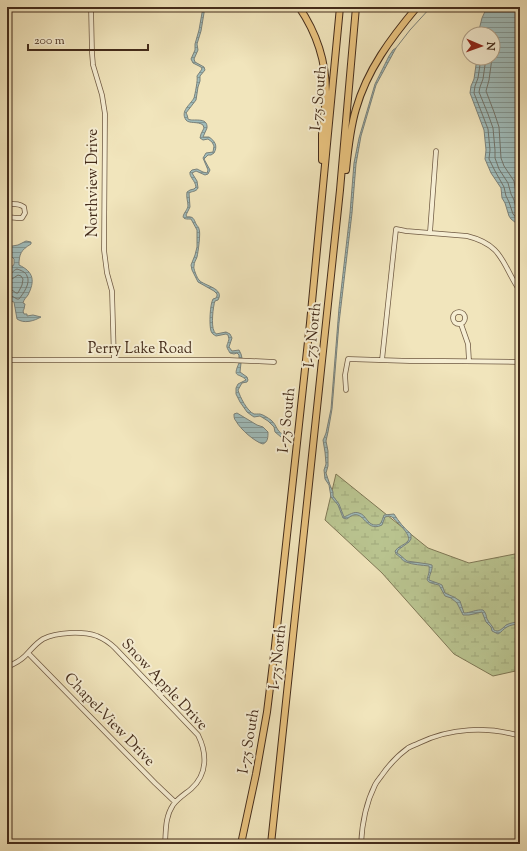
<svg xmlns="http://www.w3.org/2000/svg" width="527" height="851" font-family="'Sorts Mill Goudy',serif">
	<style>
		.wetland { fill: url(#wetland-marsh); stroke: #7f7856 }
		.water { fill: url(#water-rules); stroke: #7b827b }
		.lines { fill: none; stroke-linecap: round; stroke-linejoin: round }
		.shore { stroke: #72746b; stroke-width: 1 }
		.stream { stroke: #7b827b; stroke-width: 1 }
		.minor-casing { stroke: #6f5a43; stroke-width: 5.5 }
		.highway-casing { stroke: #442c1b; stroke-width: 8 }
		.minor { stroke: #f6eed3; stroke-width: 4 }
		.highway { stroke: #e8c27e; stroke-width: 6 }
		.labels { text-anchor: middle; stroke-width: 4; stroke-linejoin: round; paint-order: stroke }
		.street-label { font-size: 15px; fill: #442c1b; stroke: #f6eed3 }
	</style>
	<defs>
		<pattern id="wetland-marsh" width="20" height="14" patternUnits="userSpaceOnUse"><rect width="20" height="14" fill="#bac591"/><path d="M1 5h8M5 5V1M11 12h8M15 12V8" fill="none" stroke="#a1a97c"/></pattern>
		<pattern id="water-rules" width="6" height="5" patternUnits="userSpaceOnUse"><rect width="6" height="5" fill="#9fbcbb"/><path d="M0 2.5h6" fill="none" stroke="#839997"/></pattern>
	</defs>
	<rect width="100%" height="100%" fill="#f1e5bc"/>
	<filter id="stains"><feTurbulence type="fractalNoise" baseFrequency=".005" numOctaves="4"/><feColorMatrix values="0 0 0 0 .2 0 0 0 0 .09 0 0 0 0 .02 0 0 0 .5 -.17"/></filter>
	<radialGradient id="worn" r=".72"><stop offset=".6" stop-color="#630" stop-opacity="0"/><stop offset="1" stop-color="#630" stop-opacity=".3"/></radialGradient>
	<path class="wetland" d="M336,474L428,548L469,563L520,553V670L493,676L454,654L382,573L325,520Z"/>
	<path class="water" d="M203,7H205L201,31L197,44L198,50L194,59L195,62L204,67L205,70L200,76V81L198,87L196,100L186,113C187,114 188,118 188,119C192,122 208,116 207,128C206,131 204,134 203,137H209C215,141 218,146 214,153L211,155H208L204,159L210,170L208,174L205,175L196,171L192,173L197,181L198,188C196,192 192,191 189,193L190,207L186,215L187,217C193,216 194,219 196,224C197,226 199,227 199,229C201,232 198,253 197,257C196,260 194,262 194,266C193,268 197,278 199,280C204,286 225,288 218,300L215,301C213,306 211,326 214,331C214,332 216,333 216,334L226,332L230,334L232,338L229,347L232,351L239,350L241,354L242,358H239V355L237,353L234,354L230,353C225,345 227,347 229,339L228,335L226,334L216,336C213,334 212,334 211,331C209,325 210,304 213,299L216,298L217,296V294L214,291L198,282L192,270L191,265L195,255L197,247V230L191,219C176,220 187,212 188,206C188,202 186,197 187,192L190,190L194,189L196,187C195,180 189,177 190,172L192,170L197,169L203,172L207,173L208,170L203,158L206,153L213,152L214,146L212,142L208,139L203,140L200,138L201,134L204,128L203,125C198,121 189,124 186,120C180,111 190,105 194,98C195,94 198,80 197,76L202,69L201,67L193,63L191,59L195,50V44L199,30Z
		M487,7H520V230L516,223L511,219L509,216L505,203L502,198L501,188L491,173L485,159L486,150L484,130L470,93L471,86L474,79L477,58H493V34H478L482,18Z
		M396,48L376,85L361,136L356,164L352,213L339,323L332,409L328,432L326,441L328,451V466L326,473L330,485L333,492V496L339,504L344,517C349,515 354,511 359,513C367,515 367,526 377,525C378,524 379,525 380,524C382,522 383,517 384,515L394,514C399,522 404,528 411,534V539L409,542L398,550L397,553C401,555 403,558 407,561L428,564L432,565C433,570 429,575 429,580L440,584L442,585L445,593L454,597L460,601L464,613C470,613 477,609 483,610C486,613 486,615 487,619C489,623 493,626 494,630C495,630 496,631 497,631C500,631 504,627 506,625C510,623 515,622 520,622V624C516,624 510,625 507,627C503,629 502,632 498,634L492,631L491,627L486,622L482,612L469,615H463L457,603L451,598L445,596L439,585C419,581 431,579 429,566C422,565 413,565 406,562C402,561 400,556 396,554L395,551C398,546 405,545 408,541C412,535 396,521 392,517L389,516L385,517L382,525C364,534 364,504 347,519L343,518L338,505L331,497L329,485L325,479L324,470L326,464L325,452L323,440L324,438L326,433L331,409L339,308L350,213L354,163L359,138L375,84L389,56L393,50Z
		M26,241L31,242V244C21,250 19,254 19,265C34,272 35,281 28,295C26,298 24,299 23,303L25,304L24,309L23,311L24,314H27V316L33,315L41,317C34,321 24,324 17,319L14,302L10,301L7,295V272L11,269L9,266H13L14,264V259L12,257H7V247L18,245Z
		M239,363H241L240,372L247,377L248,380L247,382L242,383L238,390C240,397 247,411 254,414C255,414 258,414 260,414C264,415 268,418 271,420C278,426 276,433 286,435V438L281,437L275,432L274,427L268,421L260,416L254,417L251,415L247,412L240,402L236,394V388L238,384L246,380C239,372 232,379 239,363Z
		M237,413L257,425L263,427L268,432C268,437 268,442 263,444C255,442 240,429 236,421C234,419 234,417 234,414Z"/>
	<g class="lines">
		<path class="shore" d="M481,58L478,78L475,86L474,93L488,129L490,150L489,159L495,171L504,187L506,196L509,202L513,214L520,222
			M486,58L483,79L480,87L479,92L488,114L493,128L495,150V158L499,169L508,183L511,194L514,200L517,212L520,214
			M492,58L489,80L486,91L494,112L499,127L501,158L504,166L514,181L516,193L520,200
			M7,275C12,275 13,270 17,269C20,270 26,272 27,276C31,283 23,294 19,299H17L10,295L7,294
			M7,280L12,279L18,275L21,276L23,279L22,285L18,293H16L12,290L7,289"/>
		<path class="stream" d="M396,48L410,30L431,7
			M519,844L520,842"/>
		<g class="minor-casing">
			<path id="minor" d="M91,7L92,53L93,65L102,95L105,114L104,250L107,273L112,291L114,360
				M7,204C14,204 19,203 24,207L25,213L22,218H17L7,217
				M430,232L436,151
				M453 318a6 6 0 1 1 12 0a6 6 0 1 1-12 0Z
				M461,324L468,344L469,361
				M7,360H229L274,362
				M382,360L396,229L406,231L467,236C504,245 502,265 520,291
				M346,390L345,375L348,359L410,361H443L520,362
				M28,653L155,783L175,802
				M7,667C14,664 20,661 25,656C31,650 36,643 43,639C57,632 82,631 97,636C104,639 110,643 115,648L198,735C207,753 208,774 191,789C185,794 178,798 173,805C165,817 166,830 165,844
				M7,844H108
				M361,844C362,824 366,803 375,785C377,781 380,778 382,775C389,765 397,756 408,748C411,746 415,745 419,743C450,728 487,726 520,736"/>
		</g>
		<g class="highway-casing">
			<path id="highway" d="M299,7C316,32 326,62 326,92C326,106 323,121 322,135C322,143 322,151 322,160
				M346,170C348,150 350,129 356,109C367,70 391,38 417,7
				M241,844L256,774L267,712L274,655L310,323L340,7
				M271,844L340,190L356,7"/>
		</g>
		<use href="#minor" class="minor"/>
		<use href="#highway" class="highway"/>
	</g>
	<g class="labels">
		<g class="street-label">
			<text transform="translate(318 98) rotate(-85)" y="5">I-75 South</text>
			<text transform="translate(92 183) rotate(-90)" y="5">Northview Drive</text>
			<text transform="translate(312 335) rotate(-84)" y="5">I-75 North</text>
			<text x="140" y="353">Perry Lake Road</text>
			<text transform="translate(286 420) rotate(-84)" y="5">I-75 South</text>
			<text transform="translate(277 657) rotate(-84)" y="5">I-75 North</text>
			<text transform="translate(165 684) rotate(47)" y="5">Snow Apple Drive</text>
			<text transform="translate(110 719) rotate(46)" y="5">Chapel-View Drive</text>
			<text transform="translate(248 741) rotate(-80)" y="5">I-75 South</text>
		</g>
	</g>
	<rect width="527" height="851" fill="none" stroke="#f1e5bc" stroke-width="24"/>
	<rect x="8" y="8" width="511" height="835" fill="none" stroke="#442c1b" stroke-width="2"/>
	<rect x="12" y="12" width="503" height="827" fill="none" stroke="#442c1b"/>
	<g transform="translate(481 46) rotate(92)"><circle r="19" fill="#f6eed3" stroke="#afa089"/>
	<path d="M0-3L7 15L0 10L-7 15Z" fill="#8f2418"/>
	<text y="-6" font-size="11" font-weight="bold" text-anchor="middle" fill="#442c1b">N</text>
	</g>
	<path d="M28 44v6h120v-6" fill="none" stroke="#442c1b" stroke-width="2"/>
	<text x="34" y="44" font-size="12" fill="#442c1b" stroke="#f6eed3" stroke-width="3" paint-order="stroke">200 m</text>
	<rect width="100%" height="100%" filter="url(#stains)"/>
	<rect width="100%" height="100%" fill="url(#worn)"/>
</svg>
